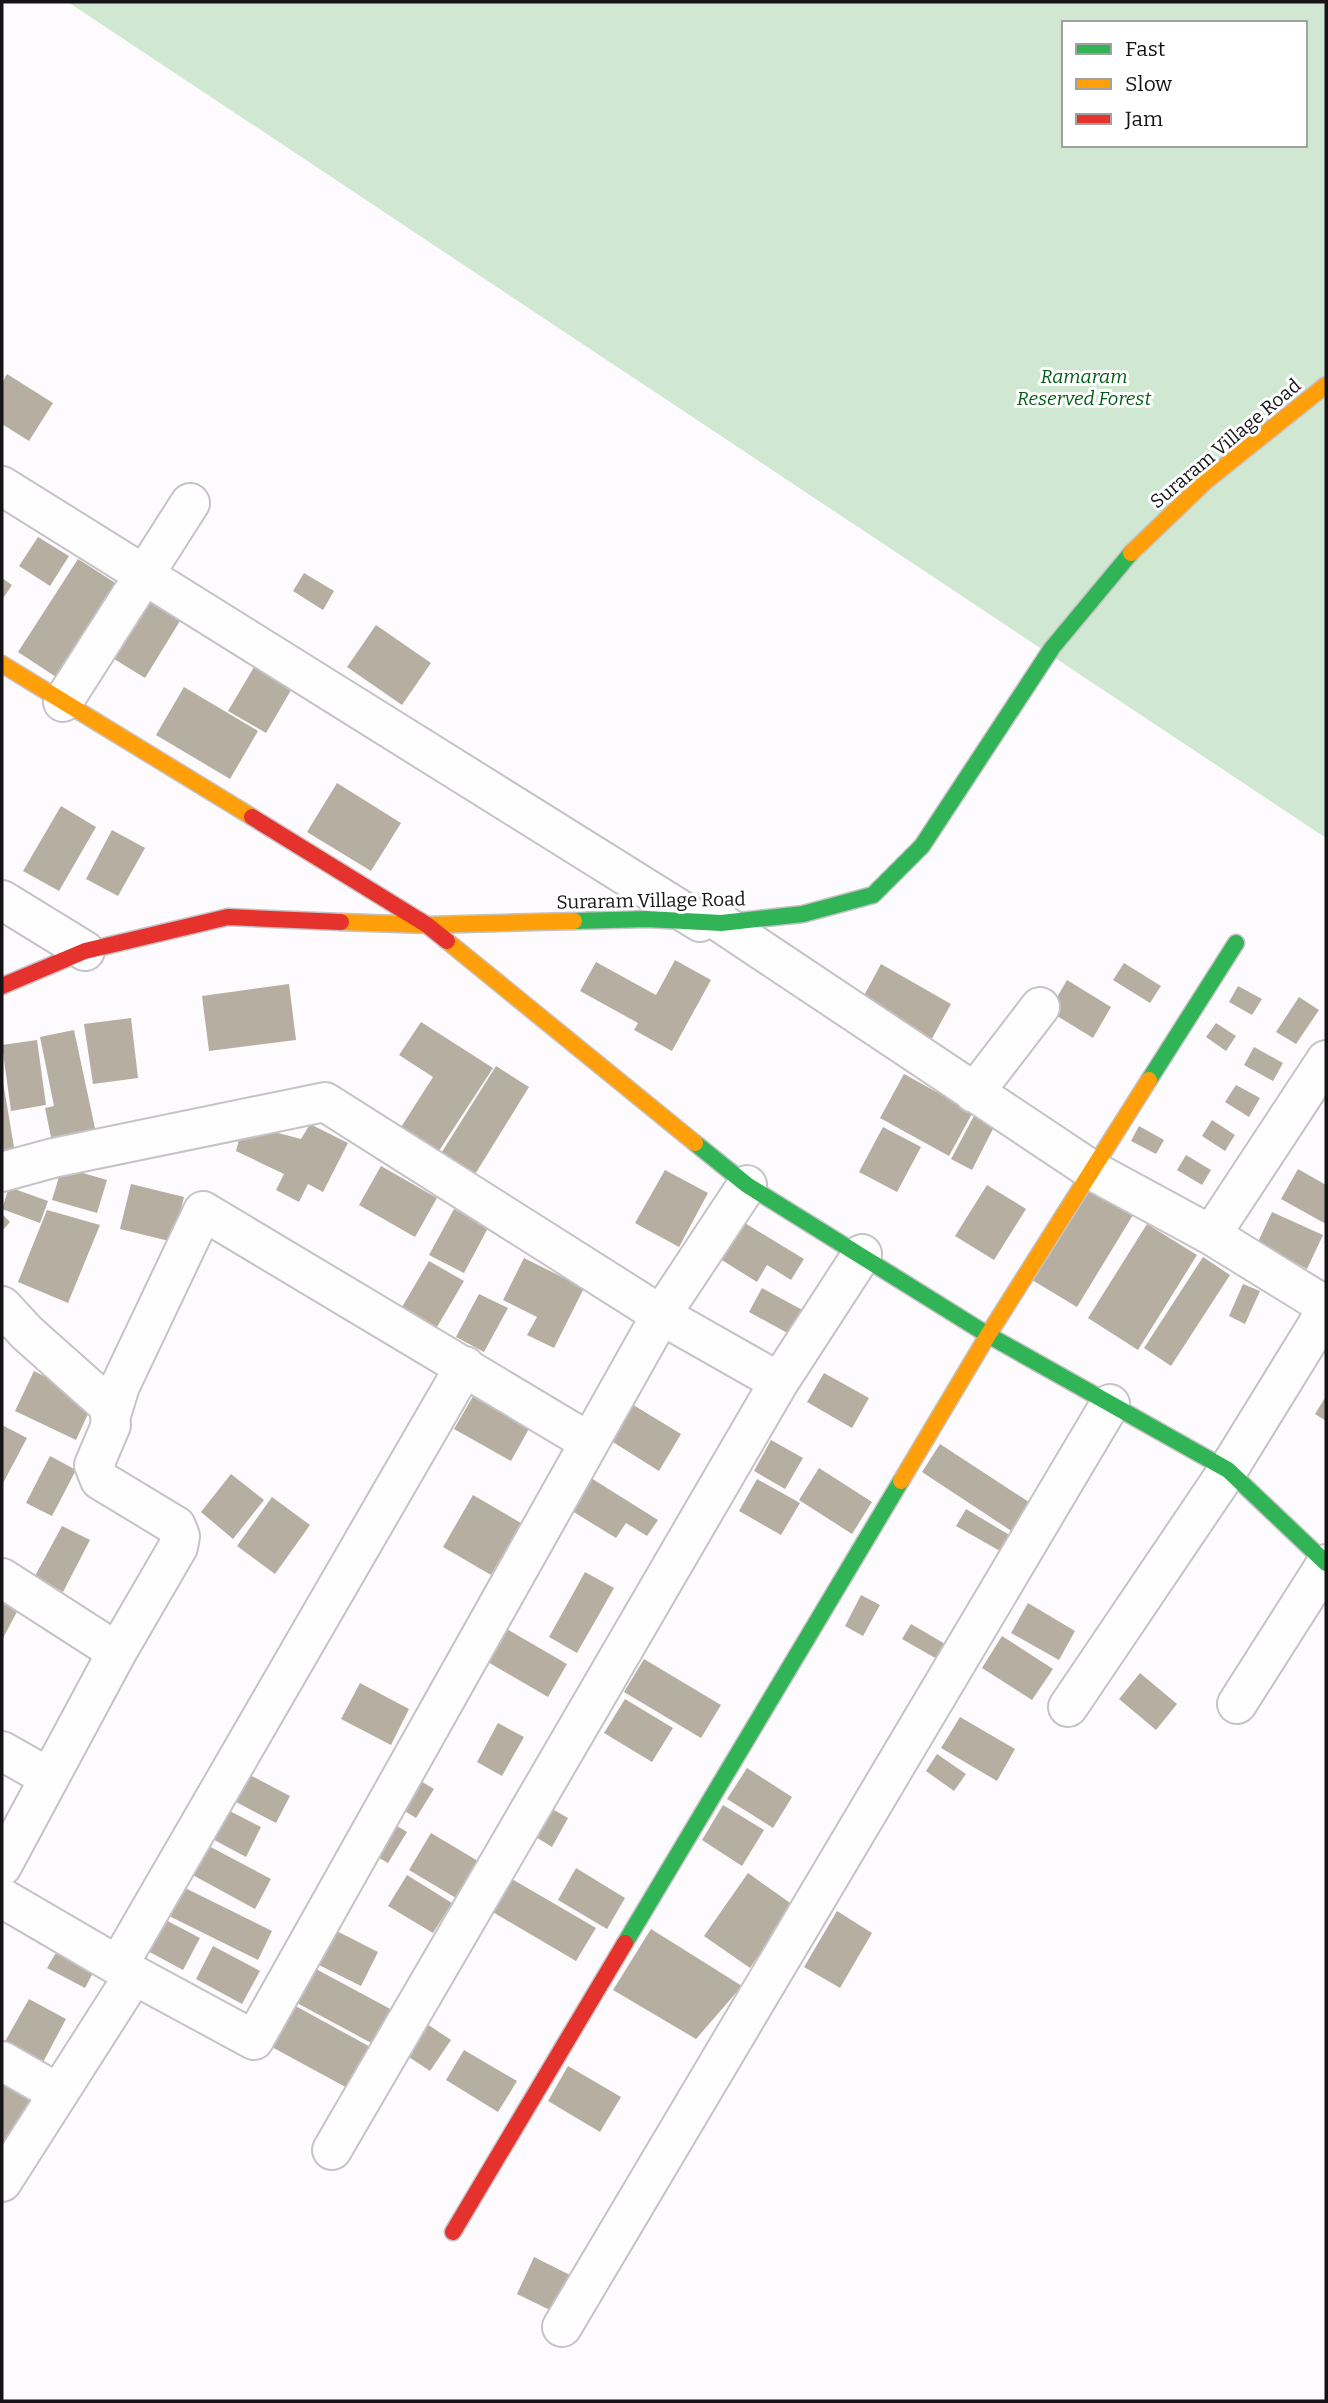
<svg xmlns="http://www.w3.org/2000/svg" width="1328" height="2403" font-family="Bitter,serif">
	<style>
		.green { fill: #d0e8d1; fill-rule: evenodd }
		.building { fill: #b7aea2 }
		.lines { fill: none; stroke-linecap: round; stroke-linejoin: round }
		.street-casing { stroke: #c6c3c7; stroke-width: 42 }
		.fast-casing { stroke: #c6c3c7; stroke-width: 19 }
		.slow-casing { stroke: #c6c3c7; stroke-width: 19 }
		.jam-casing { stroke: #c6c3c7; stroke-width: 19 }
		.street { stroke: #fffeff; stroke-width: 38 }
		.fast { stroke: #30b455; stroke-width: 16 }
		.slow { stroke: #ff9f0a; stroke-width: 16 }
		.jam { stroke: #e5322d; stroke-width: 16 }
		.labels { text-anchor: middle; stroke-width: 6; stroke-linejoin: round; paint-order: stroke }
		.park-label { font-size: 19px; font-style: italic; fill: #005c16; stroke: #fff }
		.street-label { font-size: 19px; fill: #161317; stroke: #fff }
	</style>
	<rect width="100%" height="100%" fill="#fdfbfd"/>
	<path class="green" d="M68,2H1326V838ZM1064,23H1305V145H1064Z"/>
	<path class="building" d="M7,374L53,403L29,441L2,424V383Z
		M38,537L69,556L50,586L19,566Z
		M78,559L117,584L56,677L18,652Z
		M304,573L334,591L323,610L293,591Z
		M2,578L12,585L2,600Z
		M141,597L180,621L145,678L106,654Z
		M376,625L431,663L402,705L347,667Z
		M257,662L294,685L266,733L228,711Z
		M184,687L258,731L230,779L156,735Z
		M337,783L401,823L371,871L307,832Z
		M61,806L96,827L59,891L23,871Z
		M112,830L145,848L118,896L86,879Z
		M675,960L711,980L672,1051L634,1030L638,1023L580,991L596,962L656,995Z
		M1124,963L1161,986L1150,1003L1113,980Z
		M881,964L951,1004L929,1044L859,1005Z
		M1067,980L1111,1007L1093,1038L1049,1011Z
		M289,984L296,1040L209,1051L202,996Z
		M1238,986L1262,999L1252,1015L1229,1002Z
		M1299,997L1319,1010L1296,1044L1276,1032Z
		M131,1018L138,1078L93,1084L84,1024Z
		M421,1022L493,1068L433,1160L396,1135L433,1077L399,1055Z
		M1216,1023L1236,1036L1226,1051L1206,1037Z
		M74,1030L96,1133L52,1142L45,1108L54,1106L40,1037Z
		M37,1040L46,1105L11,1111L2,1045Z
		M1254,1047L1283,1063L1273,1081L1244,1065Z
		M496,1066L529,1087L469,1184L435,1163Z
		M904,1074L973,1112L949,1156L880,1118Z
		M2,1076L15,1153L2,1155Z
		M1236,1085L1260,1098L1249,1117L1225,1102Z
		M975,1114L995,1125L972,1170L951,1159Z
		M1212,1120L1235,1135L1225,1151L1202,1136Z
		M243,1124L301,1139L310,1124L348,1143L323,1192L308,1184L299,1202L276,1190L284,1174L236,1151Z
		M1139,1126L1164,1140L1156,1154L1131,1141Z
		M883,1127L921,1147L897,1192L859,1172Z
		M1186,1155L1211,1170L1202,1185L1177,1170Z
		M381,1166L437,1198L415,1237L359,1205Z
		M62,1167L107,1180L97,1213L52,1200Z
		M1298,1169L1326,1185V1224L1281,1199Z
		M665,1170L708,1193L679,1247L635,1223Z
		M131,1184L184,1197L173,1242L120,1229Z
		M987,1185L1026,1209L994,1260L955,1236Z
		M9,1187L48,1201L40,1223L2,1209Z
		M1088,1187L1133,1215L1077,1307L1032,1280Z
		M454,1209L488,1228L464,1273L429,1255Z
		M47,1210L100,1225L68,1303L18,1282Z
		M1272,1212L1323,1235L1307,1269L1257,1244Z
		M2,1214L10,1222L2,1231Z
		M740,1220L804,1259L791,1280L767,1265L757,1282L717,1257Z
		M1147,1224L1197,1255L1138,1350L1088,1318Z
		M1203,1257L1230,1275L1171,1366L1144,1348Z
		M524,1258L584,1288L554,1348L527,1335L537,1317L503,1300Z
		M429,1261L464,1281L437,1327L402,1307Z
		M1243,1284L1260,1291L1245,1324L1229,1316Z
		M762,1288L815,1317L802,1341L749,1312Z
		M479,1294L508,1308L484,1352L456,1337Z
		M34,1371L94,1401L76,1440L15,1411Z
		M824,1373L869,1398L852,1428L807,1402Z
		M475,1393L531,1425L511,1461L454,1429Z
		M1326,1396V1421L1315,1414Z
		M630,1403L681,1434L659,1471L608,1439Z
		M2,1425L27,1438L2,1485Z
		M771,1440L803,1458L785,1489L754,1471Z
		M940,1444L1035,1506L1016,1534L922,1472Z
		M50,1456L76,1470L52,1516L26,1503Z
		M819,1468L872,1502L852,1534L799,1500Z
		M231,1474L264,1500L233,1539L201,1512Z
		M591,1478L658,1520L647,1536L626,1523L616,1538L572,1511Z
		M757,1479L800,1503L781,1535L739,1511Z
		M473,1495L521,1523L491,1575L443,1547Z
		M272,1497L310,1525L275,1574L237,1546Z
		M966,1509L1016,1539L1007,1555L956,1526Z
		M62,1526L90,1540L63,1592L35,1576Z
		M585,1572L614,1588L577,1653L549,1637Z
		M861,1595L880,1605L863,1636L845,1626Z
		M2,1596L20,1606L2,1640Z
		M1028,1603L1075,1631L1059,1660L1011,1633Z
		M911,1624L952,1648L944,1663L902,1639Z
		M500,1625L567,1664L548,1697L481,1658Z
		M1002,1636L1053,1669L1032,1700L982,1668Z
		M644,1659L721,1705L701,1738L624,1692Z
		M1140,1673L1177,1704L1156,1730L1119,1699Z
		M360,1683L409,1709L391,1745L341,1719Z
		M625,1699L673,1728L652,1762L604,1733Z
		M960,1717L1015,1749L997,1781L941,1748Z
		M498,1723L524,1737L502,1776L477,1762Z
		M937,1754L966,1774L954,1791L926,1771Z
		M747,1768L792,1797L773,1828L727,1799Z
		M409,1774L434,1789L416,1818L392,1803Z
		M250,1775L290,1796L276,1823L236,1802Z
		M723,1805L764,1830L742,1866L702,1840Z
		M220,1806L261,1827L246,1857L205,1835Z
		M547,1806L568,1818L552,1847L531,1834Z
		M384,1818L407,1832L388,1863L365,1850Z
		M431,1833L483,1864L461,1901L409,1870Z
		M205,1844L271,1879L255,1909L189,1873Z
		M576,1868L625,1898L607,1929L558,1900Z
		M748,1873L793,1905L750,1968L704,1936Z
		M407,1875L452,1903L433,1933L388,1906Z
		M505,1875L596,1928L576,1961L486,1908Z
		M179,1885L272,1931L258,1960L165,1914Z
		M837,1911L872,1933L840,1988L804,1967Z
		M160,1917L200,1938L183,1970L144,1949Z
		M323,1924L378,1952L361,1986L305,1958Z
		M651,1929L742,1986L696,2039L613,1990Z
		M213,1946L260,1971L242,2004L196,1979Z
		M57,1951L94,1971L85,1988L47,1968Z
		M303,1962L394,2011L375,2045L284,1996Z
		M281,1998L374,2049L351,2090L259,2040Z
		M29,1999L66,2019L41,2066L3,2045Z
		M424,2022L451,2040L430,2071L403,2053Z
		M464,2050L517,2081L498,2112L446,2080Z
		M568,2066L621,2097L600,2132L548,2101Z
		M2,2084L35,2100L2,2149Z
		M534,2257L576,2278L558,2314L517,2294Z"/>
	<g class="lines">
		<g class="street-casing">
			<path id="street" d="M2,486L700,922
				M63,702L190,503
				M2,900L85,951
				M721,923L1093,1171L1211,1235L1326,1306
				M974,1093L1040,1007
				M2,1172L53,1158L325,1102L661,1315L779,1382
				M1211,1235L1326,1060
				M2,1306L27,1333L109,1406L111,1425L94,1465L100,1480L176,1526L180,1536L178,1547L117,1652L2,1866
				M111,1415L120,1386L203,1211L589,1442
				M2,1578L117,1652
				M1237,1704L1326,1564
				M1068,1707L1228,1470L1326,1311
				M2,1751L48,1777
				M2,1898L134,1975L254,2040L661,1315L747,1185
				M119,1964L465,1366
				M2,2061L56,2092
				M332,2150L779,1382L862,1254
				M2,2182L134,1975
				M562,2327L1110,1404"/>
		</g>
		<g class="fast-casing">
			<path id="fast" d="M574,921L647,919L721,923L803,914L873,895L922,846L1052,648L1131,553
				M1149,1080L1236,943
				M695,1143L747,1185L988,1335L1228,1470L1326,1563
				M625,1943L901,1481"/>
		</g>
		<g class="slow-casing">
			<path id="slow" d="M1131,553L1206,481L1326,385
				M2,664L252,817
				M341,922L427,925L574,921
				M447,941L695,1143
				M901,1481L988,1335L1149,1080"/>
		</g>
		<g class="jam-casing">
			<path id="jam" d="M252,817L427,925L447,941
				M2,986L85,951L228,917L341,922
				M453,2232L625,1943"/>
		</g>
		<use href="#street" class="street"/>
		<use href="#fast" class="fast"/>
		<use href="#slow" class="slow"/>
		<use href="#jam" class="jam"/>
	</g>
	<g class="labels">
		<g class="park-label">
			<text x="1084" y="383">Ramaram<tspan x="1084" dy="22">Reserved Forest</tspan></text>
		</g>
		<g class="street-label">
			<text transform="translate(1225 443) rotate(-40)" y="7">Suraram Village Road</text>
			<text transform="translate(651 900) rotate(-1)" y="7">Suraram Village Road</text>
		</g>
	</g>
	<rect width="1328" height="2403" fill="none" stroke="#161317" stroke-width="7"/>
	<rect x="1062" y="21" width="245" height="126" fill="#ffffff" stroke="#a2a1a2" stroke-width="2"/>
	<rect x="1076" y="44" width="35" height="10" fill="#30b455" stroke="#a2a1a2" stroke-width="2"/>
	<text x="1125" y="56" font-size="21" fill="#161317">Fast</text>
	<rect x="1076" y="79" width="35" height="10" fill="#ff9f0a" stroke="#a2a1a2" stroke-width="2"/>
	<text x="1125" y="91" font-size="21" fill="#161317">Slow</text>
	<rect x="1076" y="114" width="35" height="10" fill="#e5322d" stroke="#a2a1a2" stroke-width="2"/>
	<text x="1125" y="126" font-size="21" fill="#161317">Jam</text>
</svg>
